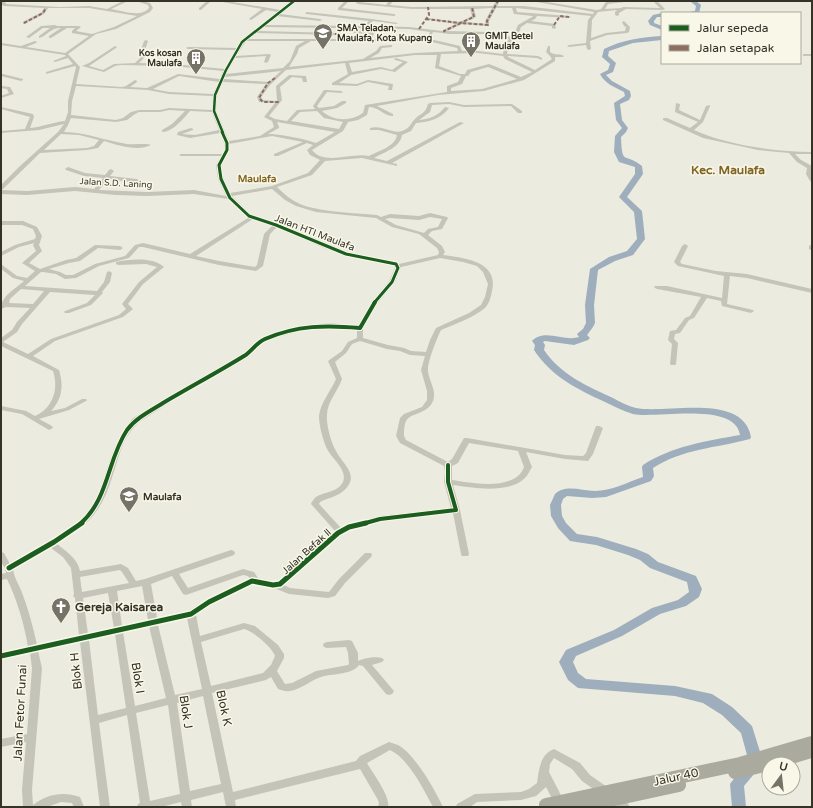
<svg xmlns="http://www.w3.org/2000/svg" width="813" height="808" font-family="'Varela Round',sans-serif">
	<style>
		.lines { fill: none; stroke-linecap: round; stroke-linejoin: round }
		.river { fill: #9eaebc; fill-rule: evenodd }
		.minor { fill: #c5c4b9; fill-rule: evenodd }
		.highway { fill: #abaa9f; fill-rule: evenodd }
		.highway-bridge { stroke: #abaa9f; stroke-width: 14 }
		.quiet { stroke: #8d6e63; stroke-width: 2; stroke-dasharray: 3.5 2; stroke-linecap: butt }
		.cycleway-far3-casing { stroke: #f9f8e8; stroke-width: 4 }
		.cycleway-far2-casing { stroke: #f9f8e8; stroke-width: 5 }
		.cycleway-far1-casing { stroke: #f9f8e8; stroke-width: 6 }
		.cycleway-casing { stroke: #f9f8e8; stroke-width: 8 }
		.cycleway-far3 { stroke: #1b5e20; stroke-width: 2.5 }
		.cycleway-far2 { stroke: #1b5e20; stroke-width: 3 }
		.cycleway-far1 { stroke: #1b5e20; stroke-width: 4 }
		.cycleway { stroke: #1b5e20; stroke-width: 5 }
		.labels { text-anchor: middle; stroke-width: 3; stroke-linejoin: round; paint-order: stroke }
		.far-poi-label { font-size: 9px; font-weight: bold; fill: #353228; stroke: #f9f8e8; text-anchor: start }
		.far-street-label { font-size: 9px; fill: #353228; stroke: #f9f8e8 }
		.far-quarter-label { font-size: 10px; font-weight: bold; fill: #816424; stroke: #f9f8e8 }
		.street-label { font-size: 10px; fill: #353228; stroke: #f9f8e8 }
		.poi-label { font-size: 10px; font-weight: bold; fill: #353228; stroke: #f9f8e8; text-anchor: start }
		.far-district-label { font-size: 12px; font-weight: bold; fill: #816424; stroke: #f9f8e8 }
		.near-poi-label { font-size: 12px; font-weight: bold; fill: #353228; stroke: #f9f8e8; text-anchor: start }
		.near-street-label { font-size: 12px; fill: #353228; stroke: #f9f8e8 }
	</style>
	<rect width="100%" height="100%" fill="#ecebe0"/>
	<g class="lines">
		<path class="river" d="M690,1H696L701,5L699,13H684L695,11L696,6Z
			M662,13V17H657L654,21V23L662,26V30L650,25L648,21L653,15Z
			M662,36V40L633,43L609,51L608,56L616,63L613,72L606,75L612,81L630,91L631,96L629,100L620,104L622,120L628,128L626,132L621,137C622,167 625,152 642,166L643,174L627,197L642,211L645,239L633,255L615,261L598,270L594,305L595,323L593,327L587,335L590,338L588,340L574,345L545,341L543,342L545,345L544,350C561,375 587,386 613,398C620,402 628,406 636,408C666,414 743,392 751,437L750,439C716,448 682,449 653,468L654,476L651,481L606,497L592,498L567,496L563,499L561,505L562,516L566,523L577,534L597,537L636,549L648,554L658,562L696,576L702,589L699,597L686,606L660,614L622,636L576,656L573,662L578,673L586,679L675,686L712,694L732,707L752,726L761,755L754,774L744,786L746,807H732L730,784L743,767L747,755L741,733L722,715L703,703L675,696L578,688L568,680L559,662L566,650L614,630L652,608L678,600L689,592L687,582L650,568L640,560L628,555L596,545L570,541L558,528L551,516L550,505L555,494C566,484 581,491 595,491C611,491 628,482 643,477L642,467L643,465C672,446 707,441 740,435C735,401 656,419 633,414C623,411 614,406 605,402C577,389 552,377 534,350L535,345L532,341C544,328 565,342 579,337L577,334L583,329L586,323L585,305L590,269L609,257L627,251L637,239L634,212L619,197L635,174V167L619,162L614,152L615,136L622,128L616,120L614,103L625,96L624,92C615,87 605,84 600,74L608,70L610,64L602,57L604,49C622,40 642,37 662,36Z"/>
		<path class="minor" d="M1,1H5L6,4L60,7L89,6L107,9L123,1H128L111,9C123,11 141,18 149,8L148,5L136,1H142L150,3L153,8L150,12L116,29L96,34L68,54L80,67L76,84L122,87L126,86L135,80L137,81V82L130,87L147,88L178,74L220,79L223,71L173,66L120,65L115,66L104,72L82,66L89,63L115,46L117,47L116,48L89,66L103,70L114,64L135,63L144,54L141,50L144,41L146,40L148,41L145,50L148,54L139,63L173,64L225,69L235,50L188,49L186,48L188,47L237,48L241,41L278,12L266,10L251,20L249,19L250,18L262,9L217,1H226L281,10L292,1H296L280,14L320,19L322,20L320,21L277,16L266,25L364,26L369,21L306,14L305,13L307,12L372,19L398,23L396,24L373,21L369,26L409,27L442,31L456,24L424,19L426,18L460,22L472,16L470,9H412L358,4L356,3L357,1H361L360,2L386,5L389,1H393L390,5L412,7L493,6L496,1H500L497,6H524L593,14L594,12L531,1H540L597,10L601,9L606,2L632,1L608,4L605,9L621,8L623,7L660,8L653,1H657L665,9L663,10L626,9L619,13V15L617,16L615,15V12L617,10L598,12L592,20L591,38L606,33L625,31L626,27L624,26L622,22L624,21L630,27L629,32L627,33L607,35L590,41L591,49L589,50L587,49L586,45L569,47L567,46L569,45L586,43L588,20L591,16L516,8L517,12L569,16L571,17L569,18L537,16L535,19L531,21L555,24L556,28L554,29L552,28V26L527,23L521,27C518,38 509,40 507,54L538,56L542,58V60L537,58L508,56V57L535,70L552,59L550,56L546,52L548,46H550V52C556,56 560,53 564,56L563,57H555V61L524,80L484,91L438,95L377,106L393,114V116C384,116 377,106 369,107L367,115L358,120L348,122L343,131L312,150C324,166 352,152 369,156C378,151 395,147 397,135L379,130H370V128C384,124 395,137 406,129C410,127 411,123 414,120C420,113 425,115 428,104L430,103L449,102L464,105L512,104L522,111V113H518L511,106L464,107L449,104L432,105L430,112L419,120C430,119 438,116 445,107L449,108C441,119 429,122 416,123L411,131L402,135C400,148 384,152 374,158L387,161L460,122L464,123L392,163L397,164V166L362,158L325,161L312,175L277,187C284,194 291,200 300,204C319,212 355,213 377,215L381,217L390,214L419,216L430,213L447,217L448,218L442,229L432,231L428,235L442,246L445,252L443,255C464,258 499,261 492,291C491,297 489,304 485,308C473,318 455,324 441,330C437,338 427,363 428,371C429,381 437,391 433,401C427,415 411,412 406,421C404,425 404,432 404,436L406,440L448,462L452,459L464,438H467L565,455L583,456L586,453L596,426H599L603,428L593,454L588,461L565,459L526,452L532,467C530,470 528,475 525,478C509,494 473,488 453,485L460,510L469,554L468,556H462L461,554L453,513C417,517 372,518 341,535L284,585L290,588L329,592L339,579L365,553H371L372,555L371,557L345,583L335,596L328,598L289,594L274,588L253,584L212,604L196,615L200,636L244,623L255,626L278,645L284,654V658L277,671L285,684L292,683L316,671L348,665L349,664L348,653L346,647L327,648L324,647L323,645L324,643L327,642L349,640L352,641L358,653V661C364,658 375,656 382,658L384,660L382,662L372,665L394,691L392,694L389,695L386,694L363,666L359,665C353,674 334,674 324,676C312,679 302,689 290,691C286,692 282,690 278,689L271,677L266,680L212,693L233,792L356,761L360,756L389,742C392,743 395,744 398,745C415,754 435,790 443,807H433C424,790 408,758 390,750L367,763C372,772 391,797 388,807H378L379,803L378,800L360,769L235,800L236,807H226L223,792L191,800L192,807H182L181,802L161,807H137L138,804L140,803L127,715L99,723L110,807H100L80,642L38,651L42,668L32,790L33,805C47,794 63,791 80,797L84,807H74L72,803L61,802L47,807H23L22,790L26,742L1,747V739L27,734L32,668L30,653L1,659V653L28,647C24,623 17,600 7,579L1,580V574L6,573L5,568L1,562V552L4,553L10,564L46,543L47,541L52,540C65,531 81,522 90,509C102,493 105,471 113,452C118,439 125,429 133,418L201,378L244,354L256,342L263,338L307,325L331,323L358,326L372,302L389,281L395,268L394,265L344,255L322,247L277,227L270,234L263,266L256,271L219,265L143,247H139L129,258L99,266L76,278L65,279L56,274L43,272H41L25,286L97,291L104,282L107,272L109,271L112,273L110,282L102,292L103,293L91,305L69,313H65L64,312L65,311L87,303L95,295L50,292L22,324L17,332L3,342L28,354L51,339L119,315L126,309L122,304L139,282L157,267L146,264L118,265L116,264V262C130,259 153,257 164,267L143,284L128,304L133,309L123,317L55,341L33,356L59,370C64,386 62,399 51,411L65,408L82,399H86L87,400L86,401L69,410L39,419L52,426L53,428L49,430L22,414L1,410V406L26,411L35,416C53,408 59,389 53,371L1,346V338L12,330L17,322L30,308L6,307L1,309C1,296 15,289 24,281L13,278L1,269V264L17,276L27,278L35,271L22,263L36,251L33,245L34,243L19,247L1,256V252L15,245L35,239L36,236L33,229L22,225H1V221H23L37,227L42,236L39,245L42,251L29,263L40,269L66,260L76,258L95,245L120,246L123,248L120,250L98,248L80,261L69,263L49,269L60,272L66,275H73L95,264L125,256L135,245L143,243L190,254L248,218L228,199L194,194L147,196L116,195L75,191L27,195L1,194V190L27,191L75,187L94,189L103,178L84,176L66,170L65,169L68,167L85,173L105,175L109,170L111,169L114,171L110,176L137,179L140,181L137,183L108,179L99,190L147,192L194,190L226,196L218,179L216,165L221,156H181L179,155L181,154H223C227,146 223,140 220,133L190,138L177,135L178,132L191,128L193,129V130L182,134L195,135L219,130L212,112L190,111C183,119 173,132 162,132V130L172,124L185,111L169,110L160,112H139L135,114L127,120L116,122L71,118L68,125L64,132C86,132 106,141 127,144C134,145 147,143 151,145C138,152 117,145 104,141L98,148L87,150L40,153L3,189L1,190V185L20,166L58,132L64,124L39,130L1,133V131L25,129L30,117L1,109V107L33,114L34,117L30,128C42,127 53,122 65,121L68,112V101L76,67L75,66L46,74V72L73,64L68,58L55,62L53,61L66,56L65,55L1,45V43L21,46L35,41L37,42L36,43L26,47L65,53L89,36L72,33V31L75,28H67L51,38H49V36L61,28C49,28 48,36 39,38V36L50,28H43L29,38L26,37L41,26L55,25L57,26H79L81,27L76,31L92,34L114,27L137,16L89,8H48L44,14L24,24H23V22L42,12L44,8L4,6L2,5ZM492,8L485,21L486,24L465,22L476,17L474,9ZM496,8H512L514,14L533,16L532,17L518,25L516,30L511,37L487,32L447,31L462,24L489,26V21ZM263,27L409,29L430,32L427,39H249L256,33L337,35L339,34L337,33L259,31ZM433,32L450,34H487L509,39L504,46L503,54L478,51H462L460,46L430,39ZM246,41H305L296,46L290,61L283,68L226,74L235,58L266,56L264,62L266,63L268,62L271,55L269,54L236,56ZM311,41H428L457,48L458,51L415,53L370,58L379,53L382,48L392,47V45H391L380,46L376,51L363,59L289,67L297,54L299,48ZM478,53L503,56L505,59L532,72L521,77L489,64L467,70L465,74H460L439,66L441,54ZM415,55H437L435,68L461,76L458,82L447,86V92L365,105L363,113C350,122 333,121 322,111L337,108L346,103V101H342L334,106L319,108L317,106L327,92L341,93L343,92L341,91L326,90H324L313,106L315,109L297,110L287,121L275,119L269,116L282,100L280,87L292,77L302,78L303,82H307L306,76L289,75L276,86L277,101L263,100L261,97L270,85L286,70L345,63L348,74L332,83V85L357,86L368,82L389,86L388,90H392L393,84L368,80L357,84L339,83L351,75L381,69L395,72L408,62L396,58L394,59L395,60L403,62L392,70L381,67L352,72L349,63ZM488,67L517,79L482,89L451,91V88L462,84L466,76H468L471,72ZM281,71L269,82L224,79L225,77ZM179,76L219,82L213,94L169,92L153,89ZM223,82L266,84L257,97L259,102L275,103L264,117L272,121L274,127L260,136L229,141L216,111L217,95ZM76,86L148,90L169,94L213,96L212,110L169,108L160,110H139L131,112L123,118L116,120L71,115L72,101ZM317,111L324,118L343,122L339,129L291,121L300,112ZM277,122L335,132L316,143C301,138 289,136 272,134H268L279,128V127ZM61,134L79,135L99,140L94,146L87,148L44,150ZM272,136L303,142L274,154V156H278L307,143L313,145L307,150L310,155L320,160L308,173L272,186L230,193C227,186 220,174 222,165C223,157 229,154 229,144ZM272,189L285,200L296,206L316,212L376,218L392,227L419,234L437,248L439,252L438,255L399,264L396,262L347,253L326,245L278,224L251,215L232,196ZM430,217L442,219L438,227L428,229L424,233L396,225L385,219L390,218L419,220ZM253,219L272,226L264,234L257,265L255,267L219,261L196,256ZM440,258L463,262L477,266L483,272L488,284L485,297L481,305L469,313L436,328L430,340L426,352L411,351L404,348L388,345L363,338V328L377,304L395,282L401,267ZM21,289L44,291L33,304L9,303L10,299ZM331,327L357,330V338L348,342L342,351L328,361L336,379C331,391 320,403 319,416C319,426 323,440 327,449C332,459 348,470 343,482C337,494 321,491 314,499C314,499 311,503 311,504L335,531L277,582L258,578L254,572L243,569L188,588L179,574L234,555L235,553L234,551L231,550L145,579L136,581L128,568L121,564L80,571C78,559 66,551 57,544C70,535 86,526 95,513C111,493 114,465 124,442C128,434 133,428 139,422L205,380L248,356L260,344L267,340L307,329ZM360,341L387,349L400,351L410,355L425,356L421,370L427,391V400L422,407L404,414L400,418L396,436L400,443L444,466L445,472L444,482L451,508L380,516L346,525L341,528L319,504L320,502C327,498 336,497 342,492C362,476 343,465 336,451C331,443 326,424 327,415C327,402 338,391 342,379L335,362L346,353L352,344ZM469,443L518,451L524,467C523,470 521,473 519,475C504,489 471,483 452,480V466L458,463ZM51,548L63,557L71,568L74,594L73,596L75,598L79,635L37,645C33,626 28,608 21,590C18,583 14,577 13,569ZM120,570L122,572L129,583L82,592L80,577ZM243,575L248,576L250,579L206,600L188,611L157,618L151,584L172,576L183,594L186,595ZM142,586L148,620L122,626L117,591ZM108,593L114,628L88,634L83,598ZM187,618L202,689L175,695L158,625ZM149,626L166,698L135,706L123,632ZM244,629C253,631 272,647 275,656L271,665L263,673L211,686L201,642ZM115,634L126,708L98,715L89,640ZM203,696L221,784L190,791L177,703ZM168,705L180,794L150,801L136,713Z
			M207,1H211L201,10H199V8Z
			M345,1H349L342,8L394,14L396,15L394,16L338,10V8Z
			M355,31L372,32L374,33L372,38H363V36H369L370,34L354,33L353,32Z
			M803,54H812V56H803Z
			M3,74L23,79V80L21,81L1,76V74Z
			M1,86L10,87L14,94L1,98V96L9,93L7,89L1,88Z
			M676,103L680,104L679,110L700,120L706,106L710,105V106L703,122L694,130C727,145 776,152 812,152V154H795L801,160L812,166V182L810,181L806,174L807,168L797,162L789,153L758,150L703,138L663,120V118H667L690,128L698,122L675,112Z
			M685,244L688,246L680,262L682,264L716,271L747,274L812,289V293L747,278L730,276L727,304L753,310L754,311L751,313L722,306L721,301L707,298L694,318L689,320L680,333L675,334L674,339L678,343L676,364L675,365H671L670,364L672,344L668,340L670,331L676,330L685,318L690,316L701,297L657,289L655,288L654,287L655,286H667L722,298L724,276L678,266L674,262L682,246Z
			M812,244V251L809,249V246Z
			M554,749L580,763L590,775L610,789L611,792L610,795L606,796L602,795L582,781L572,769L554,758L550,764L549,772L565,803L564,806H556L546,787L536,796L521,800L477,802L470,807H456L457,804L475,794L521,792L529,789L537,783C539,770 540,754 554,749Z
			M616,796C621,798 628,802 630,807C622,807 615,808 611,800L612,797Z"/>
		<path class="highway" d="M812,746V758L792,764H769V771L763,769L761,764L763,759Z"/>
		<path class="highway-bridge" d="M735,772L769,764
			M546,805L740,764L812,743
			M577,807L679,785"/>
		<path class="quiet" d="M426,19L460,23L474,17L472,7
			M24,23L43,13L46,8
			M554,25L560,16L569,17
			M419,29L429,15L428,7
			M445,32L444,31L461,23L488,25L487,21L498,1
			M313,34H337
			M275,78L268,83L259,98L263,102H279"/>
		<g class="cycleway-far3-casing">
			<path id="cycleway-far3" d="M223,133L214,111L215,95L226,70L242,42L294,1"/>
		</g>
		<g class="cycleway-far2-casing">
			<path id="cycleway-far2" d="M222,132L227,143V150L219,165L221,179L230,198L249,216L276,225L346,254L396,264L398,268L392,282L374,303"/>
		</g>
		<g class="cycleway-far1-casing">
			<path id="cycleway-far1" d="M80,524C109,499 107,460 127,430C136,418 150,411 163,403C190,387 218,372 244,356C252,351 256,343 265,339C297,325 327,325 360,328L375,302
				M362,524L380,519L456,510L448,482V465"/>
		</g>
		<g class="cycleway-casing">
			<path id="cycleway" d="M9,568L54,542L82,523
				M1,656L191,614L209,602L252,581L273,585L280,584L338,533L349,527L366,523"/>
		</g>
		<use href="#cycleway-far3" class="cycleway-far3"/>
		<use href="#cycleway-far2" class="cycleway-far2"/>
		<use href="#cycleway-far1" class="cycleway-far1"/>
		<use href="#cycleway" class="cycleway"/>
	</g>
	<defs>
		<g id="school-pin" transform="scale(1)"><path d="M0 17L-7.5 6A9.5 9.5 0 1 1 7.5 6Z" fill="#757368" stroke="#f9f8e8"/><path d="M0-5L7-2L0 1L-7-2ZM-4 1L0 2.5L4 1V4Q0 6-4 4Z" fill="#fff"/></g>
		<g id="building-pin" transform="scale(1)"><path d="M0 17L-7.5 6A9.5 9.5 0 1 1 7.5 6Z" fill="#757368" stroke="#f9f8e8"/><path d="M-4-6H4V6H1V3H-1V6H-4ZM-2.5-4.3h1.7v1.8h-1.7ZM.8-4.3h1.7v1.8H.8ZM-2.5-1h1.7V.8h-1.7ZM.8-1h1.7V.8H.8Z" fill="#fff"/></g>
		<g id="church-pin" transform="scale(1)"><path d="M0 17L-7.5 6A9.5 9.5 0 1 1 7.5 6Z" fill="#757368" stroke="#f9f8e8"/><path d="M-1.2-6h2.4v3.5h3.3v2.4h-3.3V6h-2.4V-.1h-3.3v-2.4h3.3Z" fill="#fff"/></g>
	</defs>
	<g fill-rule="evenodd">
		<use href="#school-pin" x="323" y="33"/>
		<use href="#building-pin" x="471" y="41"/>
		<use href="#building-pin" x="196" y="58"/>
		<use href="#school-pin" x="129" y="496"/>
		<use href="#church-pin" x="61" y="607"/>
	</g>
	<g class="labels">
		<g class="far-poi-label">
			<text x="337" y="31">SMA Teladan,<tspan x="337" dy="10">Maulafa, Kota Kupang</tspan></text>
			<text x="485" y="39">GMIT Betel<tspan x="485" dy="10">Maulafa</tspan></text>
			<text x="182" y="56" text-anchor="end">Kos kosan<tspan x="182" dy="10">Maulafa</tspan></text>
		</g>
		<g class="far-street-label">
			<text transform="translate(116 183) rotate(3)" y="3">Jalan S.D. Laning</text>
		</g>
		<g class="far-quarter-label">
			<text x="257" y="182">Maulafa</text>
		</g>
		<g class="street-label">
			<text transform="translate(315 232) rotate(21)" y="4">Jalan HTI Maulafa</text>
			<text transform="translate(306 551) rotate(-42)" y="4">Jalan Befak ll</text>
		</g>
		<g class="poi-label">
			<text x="143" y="500">Maulafa</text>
		</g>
		<g class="far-district-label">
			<text x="728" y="174">Kec. Maulafa</text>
		</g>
		<g class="near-poi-label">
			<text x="75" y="611">Gereja Kaisarea</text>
		</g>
		<g class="near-street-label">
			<text transform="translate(76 671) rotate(-96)" y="4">Blok H</text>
			<text transform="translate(138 678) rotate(81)" y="4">Blok I</text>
			<text transform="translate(224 708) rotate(78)" y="4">Blok K</text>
			<text transform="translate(186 712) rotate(81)" y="4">Blok J</text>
			<text transform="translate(20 713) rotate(-87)" y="4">Jalan Fetor Funai</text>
			<text transform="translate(676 777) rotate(-12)" y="4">Jalur 40</text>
		</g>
	</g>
	<rect width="813" height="808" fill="none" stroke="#353228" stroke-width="4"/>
	<rect x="661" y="12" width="140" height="52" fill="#f9f8e8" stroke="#aba99b"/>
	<rect x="669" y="25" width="20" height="6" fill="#1b5e20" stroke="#aba99b"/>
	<text x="697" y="32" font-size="12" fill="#353228">Jalur sepeda</text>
	<rect x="669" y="45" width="20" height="6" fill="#8d6e63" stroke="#aba99b"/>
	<text x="697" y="52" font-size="12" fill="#353228">Jalan setapak</text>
	<g transform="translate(781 776) rotate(15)"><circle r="19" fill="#f9f8e8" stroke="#aba99b"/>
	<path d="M0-3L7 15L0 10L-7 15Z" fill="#757368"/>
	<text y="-6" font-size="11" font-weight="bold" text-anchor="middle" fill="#353228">U</text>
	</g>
</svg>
